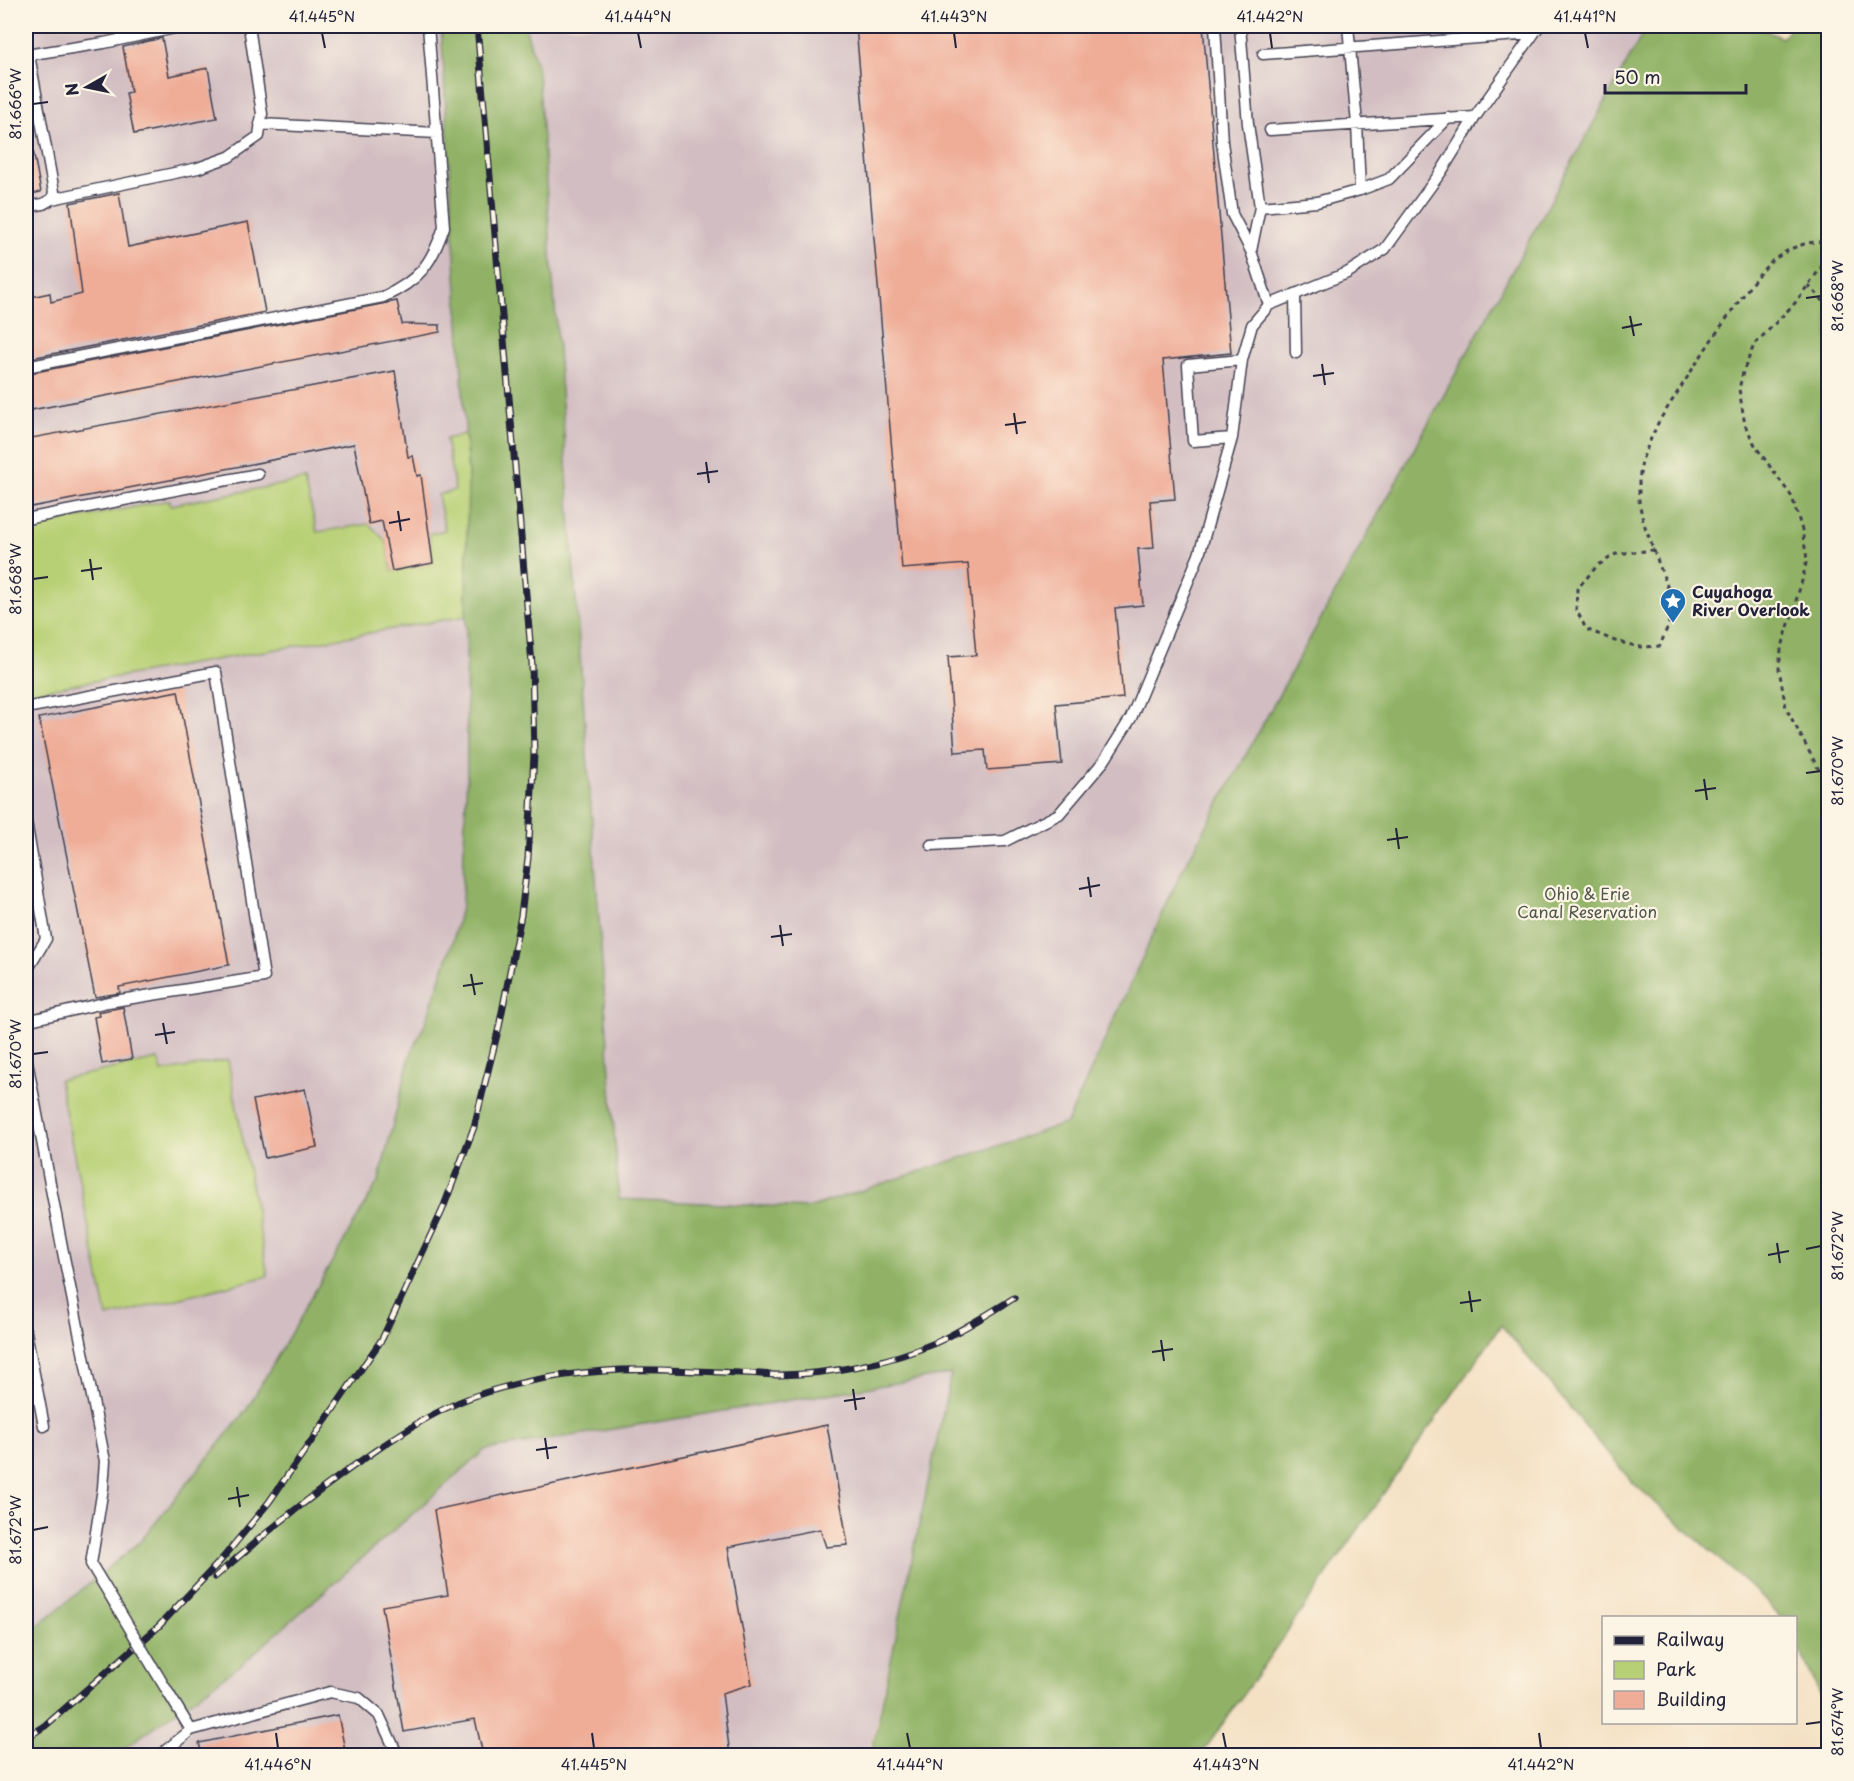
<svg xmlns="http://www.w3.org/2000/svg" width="1854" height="1781" font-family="'Playpen Sans',sans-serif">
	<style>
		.industrial { fill: #d2bec2 }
		.green { fill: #b7d075; stroke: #6c7958; stroke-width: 1.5 }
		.forest { fill: #91b266; stroke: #5a6a50; stroke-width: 1.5 }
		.building { fill: #efad98 }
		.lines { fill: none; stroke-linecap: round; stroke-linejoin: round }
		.service-casing { stroke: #423f50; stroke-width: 13 }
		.path { stroke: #423f50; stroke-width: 3; stroke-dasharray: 4.5 4.5; stroke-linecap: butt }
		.service { stroke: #fff; stroke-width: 10 }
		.rail-casing { stroke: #22223b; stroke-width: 7 }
		.rail { stroke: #fcf5e5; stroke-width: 4.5; stroke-dasharray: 14; stroke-linecap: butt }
		.service-bridge-casing { stroke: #423f50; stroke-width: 13; stroke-linecap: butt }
		.service-bridge { stroke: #fff; stroke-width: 10 }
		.ticks { fill: none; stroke: #22223b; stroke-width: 2 }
		.labels { text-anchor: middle; stroke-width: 4.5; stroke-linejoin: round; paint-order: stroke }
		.poi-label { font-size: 16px; font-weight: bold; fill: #22223b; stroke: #fcf5e5; text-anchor: start }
		.park-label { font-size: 16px; fill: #4f564c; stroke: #fcf5e5 }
		.neatline { fill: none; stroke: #22223b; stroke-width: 2 }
		.ticks-label { font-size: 15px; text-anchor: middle; fill: #22223b }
	</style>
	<rect width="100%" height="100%" fill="#fcf5e5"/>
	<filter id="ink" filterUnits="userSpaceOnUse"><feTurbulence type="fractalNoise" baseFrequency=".0167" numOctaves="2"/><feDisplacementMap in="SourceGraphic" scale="12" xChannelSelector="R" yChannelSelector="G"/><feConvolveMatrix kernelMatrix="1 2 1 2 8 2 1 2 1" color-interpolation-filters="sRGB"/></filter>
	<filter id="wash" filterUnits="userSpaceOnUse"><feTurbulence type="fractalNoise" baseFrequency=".008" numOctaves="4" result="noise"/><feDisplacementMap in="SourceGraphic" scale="24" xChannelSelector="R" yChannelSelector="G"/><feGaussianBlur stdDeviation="1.35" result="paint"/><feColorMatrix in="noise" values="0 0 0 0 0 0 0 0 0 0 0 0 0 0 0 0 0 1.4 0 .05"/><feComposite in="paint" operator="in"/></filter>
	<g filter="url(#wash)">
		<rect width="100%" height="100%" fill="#f4e1c4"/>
		<path class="industrial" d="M26,26H1647L1182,871L1067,1123L808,1208L559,1197L379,1180L247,1409L140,1542L26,1635Z
			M952,1374L869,1755L115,1756L242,1664L485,1450Z"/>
		<path class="green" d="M465,434L468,475L466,616L26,693V528L170,500V505L305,480L317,532L369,524L386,541L392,571L433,563L429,534L445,530L438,495L455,490L446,439Z
			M158,1059L162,1072L228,1060L268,1276L107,1317L59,1080Z"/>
		<path class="forest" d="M441,26H525L538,71L619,1199L808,1208L1067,1123L1182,871L1647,26H1756L1782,38L1792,26H1828V1711L1796,1642V1618L1780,1617L1758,1593L1632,1482L1501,1325L1201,1755H871L951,1374L485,1450L242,1664L115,1755L26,1756V1635L140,1542L247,1409L379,1180L410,1056L426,1021L453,941L462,903L467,771L466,616L468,475Z"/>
		<g id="blocks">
			<path class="building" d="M856,26H1203L1231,353L1163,360L1175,499L1150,501L1154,548L1138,549L1143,605L1115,608L1123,698L1056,704L1062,764L987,770L985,750L955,752L948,657L976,655L968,564L902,569Z
				M162,38L169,76L208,68L217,118L134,134L126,93L131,92L123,47Z
				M33,150L41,192L26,195V151Z
				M119,193L128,247L248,222L265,312L26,359V298L50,293L51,302L82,294L70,203Z
				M397,301L402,324L440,325V332L26,411V374Z
				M395,371L408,457L413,456L417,476L421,475L433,563L392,571L382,521L369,524L354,444L26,508V439Z
				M178,691L229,965L119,987L120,993L95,997L39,718Z
				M123,1007L132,1059L102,1064L94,1017L99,1016L98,1012Z
				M305,1089L317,1147L265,1158L253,1100Z
				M827,1425L848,1545L826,1547L820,1529L728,1547L752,1684L722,1693L730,1755H483L475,1719L404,1732L382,1606L448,1595L434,1510Z
				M338,1715L346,1755H202L199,1743Z"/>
		</g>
	</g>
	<g filter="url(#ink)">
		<use href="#blocks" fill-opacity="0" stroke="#423f50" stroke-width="1.5"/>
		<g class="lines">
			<g class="service-casing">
				<path id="service" d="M1215,26L1222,142L1232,214L1251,251L1269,305
					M1240,26L1248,124L1260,207L1251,251
					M1348,26L1357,124L1360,190L1389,179L1448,118
					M1263,54L1533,34
					M26,55L104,43L185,26
					M260,124L437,133
					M1270,130L1475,117
					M52,199L198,168L229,157L259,136L262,114L249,26
					M26,207L43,204L52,199L54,192L29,55
					M1260,207L1317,202L1360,190
					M1295,294L1296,353
					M1242,360L1188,365L1193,441L1232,438L1242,360L1252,325L1269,305L1347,273L1385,249L1441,172L1475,117L1539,26
					M26,367L383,297C419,281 432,263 444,227L428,26
					M26,519L258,474
					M26,708L216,672L264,977L108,1002L26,1021
					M26,821L46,939L26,972
					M931,845L1005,841L1059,814L1104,761L1131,718L1199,555L1232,438
					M26,1056L62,1247L105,1461L103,1488L91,1564L108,1592
					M26,1332L44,1426
					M191,1730L330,1692L359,1698L379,1715L398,1756
					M159,1756L191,1730L169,1694"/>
			</g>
			<path class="path" d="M1828,258L1795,303L1754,345L1743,372L1739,389L1745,425L1756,447L1792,497L1802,530L1807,559L1802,581L1781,650L1779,669L1786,708L1828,787
				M1822,266L1828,271
				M1808,285L1828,306
				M1654,550L1616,554L1597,566L1577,589L1576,609L1586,629L1615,641L1640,647L1660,646L1669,623L1667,586L1643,521L1639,501V481L1642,460L1649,443L1659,421L1712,339L1757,276L1773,260L1790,249L1807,243L1828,241"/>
			<use href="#service" class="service"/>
			<g class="rail-casing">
				<path id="rail" d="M215,1577C266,1532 319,1489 375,1451C410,1427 446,1404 487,1392C530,1379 577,1372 621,1370C661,1369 700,1371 739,1373C753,1373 767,1375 780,1375C830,1374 889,1363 935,1343C963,1330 988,1314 1014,1298
					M26,1738L45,1726L158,1627L222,1559L269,1502L382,1339L442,1211L474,1127L499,1027L521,915L528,858L534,755L532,664L477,26"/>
			</g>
			<use href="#rail" class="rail"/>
			<g class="service-bridge-casing">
				<path id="service-bridge" d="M108,1592L169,1694"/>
			</g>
			<use href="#service-bridge" class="service-bridge"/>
		</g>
	</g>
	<path class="ticks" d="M322,33L325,48M638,33L641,48M954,33L956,48M1270,33L1272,48M1585,33L1588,48M33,104L48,102M1806,298L1821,296M1630,316L1634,336M1622,328L1642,324M1322,364L1325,385M1313,376L1334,373M1014,413L1017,434M1005,425L1026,422M706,462L709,483M697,474L718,471M398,511L401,531M389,523L410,519M90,559L93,580M81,571L102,568M33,579L48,577M1806,773L1821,771M1704,779L1707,800M1695,791L1716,788M1396,828L1399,849M1387,840L1408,837M1088,877L1091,897M1079,889L1100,885M780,925L783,946M771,937L792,934M471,974L475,995M463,986L483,983M163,1023L167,1044M155,1035L175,1032M33,1054L48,1052M1777,1243L1780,1263M1806,1249L1821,1246M1768,1255L1789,1251M1469,1291L1472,1312M1460,1303L1481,1300M1161,1340L1164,1361M1152,1352L1173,1349M853,1389L856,1410M844,1401L865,1398M545,1438L548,1459M536,1450L557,1447M237,1487L240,1507M228,1499L249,1495M33,1530L48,1527M1806,1724L1821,1722M276,1733L278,1748M592,1733L594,1748M907,1733L910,1748M1223,1733L1226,1748M1539,1733L1541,1748"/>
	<defs>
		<g id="sight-pin" transform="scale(1.35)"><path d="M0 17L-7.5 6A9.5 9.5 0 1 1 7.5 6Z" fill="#1f6fb2" stroke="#fcf5e5"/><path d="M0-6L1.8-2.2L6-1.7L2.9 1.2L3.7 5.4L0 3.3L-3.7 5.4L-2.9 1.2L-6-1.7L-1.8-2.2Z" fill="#fff"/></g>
	</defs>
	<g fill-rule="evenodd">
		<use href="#sight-pin" x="1673" y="601"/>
	</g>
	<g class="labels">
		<g class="poi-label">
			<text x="1692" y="598">Cuyahoga<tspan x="1692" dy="18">River Overlook</tspan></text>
		</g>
		<g class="park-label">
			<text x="1587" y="900">Ohio &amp; Erie<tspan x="1587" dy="18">Canal Reservation</tspan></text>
		</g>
	</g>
	<rect width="1854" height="1781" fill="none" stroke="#fcf5e5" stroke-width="66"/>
	<rect x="1602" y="1616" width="195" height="108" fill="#fcf5e5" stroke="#a5a1a1" stroke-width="1.5"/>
	<rect x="1614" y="1636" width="30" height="9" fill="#22223b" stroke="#a5a1a1" stroke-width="1.5"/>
	<text x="1656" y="1646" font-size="18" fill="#22223b">Railway</text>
	<rect x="1614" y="1661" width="30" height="18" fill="#b7d075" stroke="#a5a1a1" stroke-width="1.5"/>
	<text x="1656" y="1676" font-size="18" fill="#22223b">Park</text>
	<rect x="1614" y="1691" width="30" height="18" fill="#efad98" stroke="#a5a1a1" stroke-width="1.5"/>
	<text x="1656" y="1706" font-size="18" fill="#22223b">Building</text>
	<g transform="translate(87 87) rotate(261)" stroke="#fcf5e5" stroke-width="4.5" paint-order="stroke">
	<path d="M0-4.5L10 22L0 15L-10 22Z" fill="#22223b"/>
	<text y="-9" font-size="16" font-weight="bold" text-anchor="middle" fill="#22223b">N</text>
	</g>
	<path d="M1605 84v9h141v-9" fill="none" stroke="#22223b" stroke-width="3"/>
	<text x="1614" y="84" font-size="18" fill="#22223b" stroke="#fcf5e5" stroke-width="4.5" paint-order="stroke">50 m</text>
	<rect x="33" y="33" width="1788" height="1715" class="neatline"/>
	<g class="ticks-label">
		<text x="322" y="22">41.445°N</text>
		<text x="638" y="22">41.444°N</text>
		<text x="954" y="22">41.443°N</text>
		<text x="1270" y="22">41.442°N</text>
		<text x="1585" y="22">41.441°N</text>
		<text transform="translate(16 104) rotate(-90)" y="5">81.666°W</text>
		<text transform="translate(1838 296) rotate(-90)" y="5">81.668°W</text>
		<text transform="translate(16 579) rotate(-90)" y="5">81.668°W</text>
		<text transform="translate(1838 771) rotate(-90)" y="5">81.670°W</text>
		<text transform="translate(16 1054) rotate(-90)" y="5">81.670°W</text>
		<text transform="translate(1838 1246) rotate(-90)" y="5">81.672°W</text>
		<text transform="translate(16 1530) rotate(-90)" y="5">81.672°W</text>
		<text transform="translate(1838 1722) rotate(-90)" y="5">81.674°W</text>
		<text x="278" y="1770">41.446°N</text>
		<text x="594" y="1770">41.445°N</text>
		<text x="910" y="1770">41.444°N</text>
		<text x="1226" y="1770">41.443°N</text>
		<text x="1541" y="1770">41.442°N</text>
	</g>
</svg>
